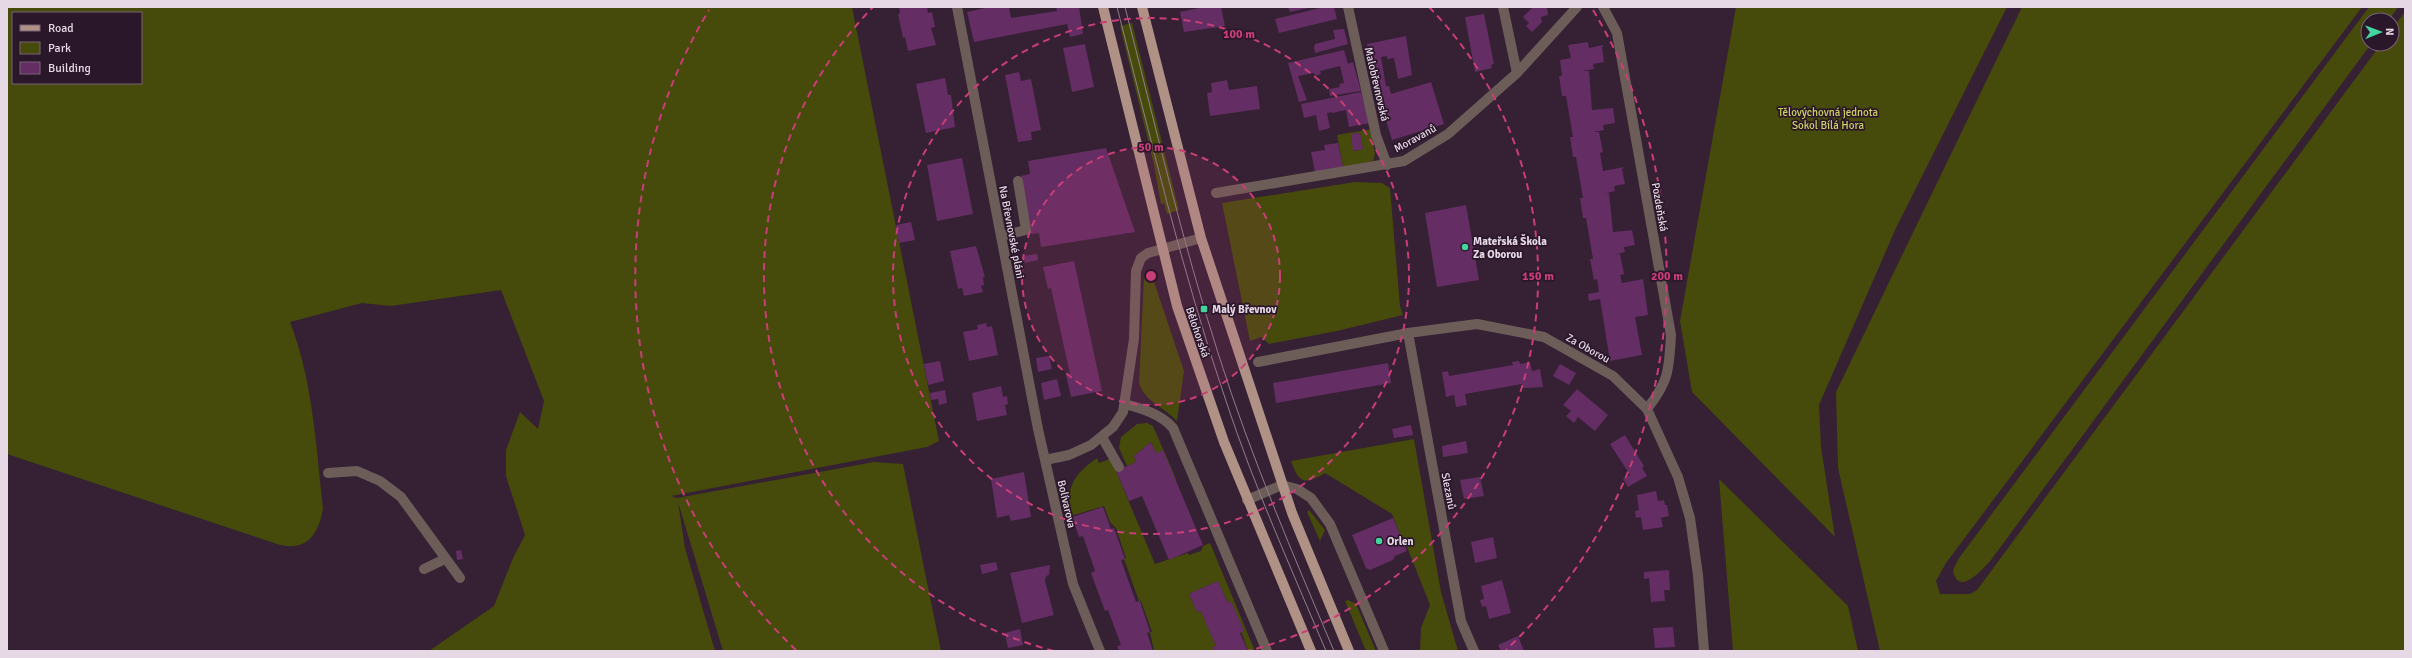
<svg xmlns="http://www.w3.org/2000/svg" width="2412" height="658" font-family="Signika,sans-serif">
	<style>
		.green { fill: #464a0b; fill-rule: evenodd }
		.building { fill: #642d64 }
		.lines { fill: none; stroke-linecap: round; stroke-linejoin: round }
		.lane { stroke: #6c5d58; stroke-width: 10 }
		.street { stroke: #6c5d58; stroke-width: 10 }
		.primary { stroke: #af9186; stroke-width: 10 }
		.tram { stroke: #907e8f; stroke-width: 1 }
		.ring { fill: none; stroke: #c93e77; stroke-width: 2; stroke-dasharray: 7 5 }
		.poi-dot { fill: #43d4a0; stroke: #2b172a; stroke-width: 1.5 }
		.labels { text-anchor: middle; stroke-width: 3.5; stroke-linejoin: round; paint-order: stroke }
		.street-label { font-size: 11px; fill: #e6d8e5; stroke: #2b172a }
		.park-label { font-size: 11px; fill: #cdd560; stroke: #2b172a }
		.poi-label { font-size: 11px; font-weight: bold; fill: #e6d8e5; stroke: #2b172a; text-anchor: start }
		.centre { fill: #c93e77; stroke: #2b172a; stroke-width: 2 }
		.ring-label { font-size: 12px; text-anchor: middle; font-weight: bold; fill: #c93e77; stroke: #2b172a; stroke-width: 3.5; stroke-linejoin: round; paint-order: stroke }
	</style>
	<rect width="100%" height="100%" fill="#352034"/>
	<path class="green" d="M7,7H852L939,441L927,447L671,496L677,498L874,462L903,464L941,651H723L678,502L685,548L715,651H429L494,606L513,558L525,535L506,476V450L520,412L538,429L544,401L501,290L391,306L362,303L290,322C313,381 316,446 323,508C319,533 308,551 280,545L7,454ZM13,13H141V83H13Z
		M1736,7H2007L1896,228L1819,405L1821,447L1835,537L1692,392L1680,321Z
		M2022,7H2362L1946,563L1936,581L1940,594H1970L1977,590L2381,44H2392V29L2405,12V651H1880L1838,468L1836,392Z
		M2369,7H2398L2389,20H2368V44H2371L1991,560C1983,569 1958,598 1953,570L1959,558Z
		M1132,23L1179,210L1167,214L1164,203L1161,204L1154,165L1120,26Z
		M1371,129L1375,154L1373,161L1343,167L1337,135ZM1360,133L1363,149L1354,151L1351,134Z
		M1355,182L1382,183L1390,188L1400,306L1403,315L1337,331L1269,344L1261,337L1250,341L1222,203Z
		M1150,270L1184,371L1177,421C1165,408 1144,401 1139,383L1144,276L1146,271Z
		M1147,423L1153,426L1177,481L1156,453L1151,442L1134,456L1136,462L1127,466L1119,448L1121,437L1137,424Z
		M1414,439L1441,592L1458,651H1420L1421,628L1430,605L1407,547H1405L1392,514L1325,473C1305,485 1299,484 1291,461Z
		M1097,458L1099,463L1110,459L1124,467L1116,471L1155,564L1188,553L1189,555L1201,551L1203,546L1210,543L1255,651H1248L1231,602L1228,603L1218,581L1189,594L1197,612L1201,611L1216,646L1212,647L1214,651H1154L1150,632H1152L1141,601H1139C1134,588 1129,572 1124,559L1126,558L1116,528L1110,522L1104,506L1071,516C1065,488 1074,474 1097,458Z
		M1719,479L1848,606L1858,651H1733Z
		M1309,510L1325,530L1320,541L1307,512Z
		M1348,600L1356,604L1376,651H1366L1345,601Z"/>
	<path class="building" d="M899,7H927L928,13L932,12L935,27L931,28L936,45L908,51L905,37L903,38L898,14L900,13Z
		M990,7H1009L1011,18L1057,11L1056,7H1079L1083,34L1070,37L1067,24L974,42L967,12Z
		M1204,7H1221L1225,26L1184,32L1180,12Z
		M1288,7H1308V8L1290,12Z
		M1324,7H1334L1337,19L1279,33L1275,19Z
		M1533,7H1547L1548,15L1541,17L1542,22L1532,32L1526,26L1529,23L1523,17Z
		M1484,14L1494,64L1491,65L1492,68L1475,72L1465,17Z
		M1344,29L1348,44L1315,53L1314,47L1315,44L1335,39L1333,30Z
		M1406,36L1412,75L1398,79L1394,58L1387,59V56L1381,57L1386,86H1389L1391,94L1431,82L1444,124L1392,140L1376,88L1367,44Z
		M1588,42L1589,48L1603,45V47H1602L1604,62L1593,64L1594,69L1582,71H1589L1592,110L1613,108L1615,123L1603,125L1604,130L1593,132H1599L1603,152L1600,153L1603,171L1624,167L1622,169L1625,184L1614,186L1615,191L1603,194L1609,193L1613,232L1634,230H1632L1635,245L1624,247L1625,252L1614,255L1620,254L1624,274L1620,275L1622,283L1643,279L1648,315L1635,317L1642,355L1610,361L1600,299L1589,301L1588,294L1599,292L1597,279L1594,280L1590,259H1593L1586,218H1583L1580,198H1583L1576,157H1573L1570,137H1573L1566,96H1562L1559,76H1562L1560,60L1571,58L1568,45Z
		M1085,44L1094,87L1072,92L1063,48Z
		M1344,50L1348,64L1353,62L1361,91L1330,96L1329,89L1340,87L1339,84L1344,83L1340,66L1320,71L1321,74L1315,76L1314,73L1298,76L1307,100L1299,102L1288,63Z
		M1019,72L1021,81L1031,79L1041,130L1031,132L1032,140L1018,142L1005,75Z
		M945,78L948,95H951L955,127L926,133L916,84Z
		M1227,80L1229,90L1257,86L1260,109L1210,116L1207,93L1212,92L1211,83Z
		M1361,92L1370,123L1349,127L1346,110L1332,113L1331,102L1332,112L1327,113L1330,128L1319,131L1316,115L1304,118L1301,104Z
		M1360,133L1363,149L1353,151L1351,134Z
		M1338,143L1343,167L1315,172L1311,152L1325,150L1324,145Z
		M1106,148L1135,232L1041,247L1039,233L1031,234L1024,195L1021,176L1030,174L1028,161Z
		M962,158L973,214L937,221L927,165Z
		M1466,205L1479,280L1437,287L1425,213Z
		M911,222L915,240L899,243L896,225Z
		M976,246L985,277H983L984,285L981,286L983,292L964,296L962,288L958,289L950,251Z
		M1037,254L1038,260L1025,263L1023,256Z
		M1074,261L1102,391L1071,397L1066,375L1070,374L1051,288L1048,289L1043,267Z
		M986,323L987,327L992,326L998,355L969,361L963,332L978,329L977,325Z
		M1049,356L1052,369L1038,372L1036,358Z
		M940,361L944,381L928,385L924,364Z
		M1519,361L1520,364L1530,362L1532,371L1540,369L1543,387L1523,388L1522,384L1465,394L1467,405L1456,407L1454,395L1446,397L1442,372L1448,371L1449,376L1513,365L1512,362Z
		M1388,363L1391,383L1276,403L1273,383Z
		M1560,364L1576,373L1569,385L1553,376Z
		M1057,379L1061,396L1044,400L1041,383Z
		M1001,386L1003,397L1007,396L1008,404L1005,405L1007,415L977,421L972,393Z
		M1577,389L1608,415L1595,431L1578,417L1574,423L1566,416L1571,411L1563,405Z
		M945,390L947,403L939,405L938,399L931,400L930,393Z
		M1411,425L1413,435L1394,438L1392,429Z
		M1625,435L1644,466L1642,468L1647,476L1628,487L1623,479L1630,475L1610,444Z
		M1466,441L1468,453L1443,457L1442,446Z
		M1151,442L1156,453L1163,450L1203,545L1169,560L1142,496L1129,501L1116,471L1136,462L1134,456Z
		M1024,472L1031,517L1011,521L1009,515L997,518L991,479Z
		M1480,477L1484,496L1464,499L1460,480Z
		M1656,491L1658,501L1664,500L1665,505H1667L1669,516L1661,518L1663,527L1643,530L1641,517L1636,518L1635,511L1639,510L1637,495Z
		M1103,507L1111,529L1114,528L1125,559L1121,560L1136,602L1140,601L1150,632L1147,633L1153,651H1119L1117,646L1121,645L1108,610L1105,611L1091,573L1095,571L1083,536L1079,537L1072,517Z
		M1393,518L1407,551L1395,556L1393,560L1370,570L1366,568L1352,535Z
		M1493,537L1497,558L1475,563L1471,542Z
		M461,550L463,559L457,560L456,551Z
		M996,562L998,570L982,574L980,565Z
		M1050,565L1049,575L1046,576L1045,581L1054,615L1022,623L1010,573Z
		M1669,570L1670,590H1664L1665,601L1651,602L1649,578L1644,579V572Z
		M1502,580L1511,613L1489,619L1486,606L1482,607L1480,600L1484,599L1481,586Z
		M1218,581L1228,603L1231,601L1244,631L1240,633L1248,651H1214L1212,647L1216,646L1208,628L1201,611L1197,612L1189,594Z
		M1673,627L1675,647L1655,648L1653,628Z
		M1020,629L1023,645L1008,648L1005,633Z
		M1518,636L1524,651H1501L1498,645Z"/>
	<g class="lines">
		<path class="lane" d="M1001,236L1026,230L1018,181
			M1102,437L1119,467
			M328,473L357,471L380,481L401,497L460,578
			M1247,500L1282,485L1297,489L1311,498L1330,524L1384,651
			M424,569L445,559"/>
		<path class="street" d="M957,7L1038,429L1073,584L1100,651
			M1348,7L1376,135L1387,165
			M1503,7L1517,73
			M1603,7L1617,33L1671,335C1669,370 1669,381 1647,409
			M1216,193L1404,161L1448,134L1517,73L1577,7
			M1408,333L1461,621L1474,651
			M1258,362L1408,333L1477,324L1544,337L1613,376L1647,409L1678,477L1690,518L1698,575L1704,651
			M1125,404C1143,409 1161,414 1173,428L1267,651
			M1045,460L1069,455L1091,445L1113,427L1123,412L1134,339L1136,271L1141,258L1148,253L1201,238"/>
		<path class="primary" d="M1103,7L1177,306L1224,442L1311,651
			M1142,7L1201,238L1292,513L1349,651"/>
		<path class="tram" d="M1117,7C1151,139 1182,272 1226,401C1254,486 1291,568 1326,651
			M1125,7C1155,124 1182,241 1219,356C1251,457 1293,554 1334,651"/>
	</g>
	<circle cx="1151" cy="276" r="129" fill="#c93e77" fill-opacity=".12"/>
	<g class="ring">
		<circle cx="1151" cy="276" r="129"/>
		<circle cx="1151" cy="276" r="258"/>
		<path d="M1054 651A387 387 0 0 1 873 7M1429 7A387 387 0 0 1 1248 651"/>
		<path d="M796 650A516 516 0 0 1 709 10M1593 10A516 516 0 0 1 1506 650"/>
	</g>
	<g class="poi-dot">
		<circle cx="1465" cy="247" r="4"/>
		<rect x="1200" y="305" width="8" height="8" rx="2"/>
		<circle cx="1379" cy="541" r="4"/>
	</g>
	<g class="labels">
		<g class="street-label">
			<text transform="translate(1377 84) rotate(77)" y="4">Malobřevnovská</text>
			<text transform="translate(1415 138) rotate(-29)" y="4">Moravanů</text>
			<text transform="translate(1660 207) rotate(80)" y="4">Pozdeňská</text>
			<text transform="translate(1012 232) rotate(79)" y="4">Na Břevnovské pláni</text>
			<text transform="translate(1198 332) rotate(71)" y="4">Bělohorská</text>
			<text transform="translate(1588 348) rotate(29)" y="4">Za Oborou</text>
			<text transform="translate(1449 491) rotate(79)" y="4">Slezanů</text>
			<text transform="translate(1067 504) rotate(77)" y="4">Bolívarova</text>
		</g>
		<g class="park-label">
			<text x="1828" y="116">Tělovýchovná jednota<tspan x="1828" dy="13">Sokol Bílá Hora</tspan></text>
		</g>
		<g class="poi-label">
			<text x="1473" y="245">Mateřská Škola<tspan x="1473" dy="13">Za Oborou</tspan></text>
			<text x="1212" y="313">Malý Břevnov</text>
			<text x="1387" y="545">Orlen</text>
		</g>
	</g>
	<circle cx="1151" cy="276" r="6" class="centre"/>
	<g class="ring-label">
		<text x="1239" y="38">100 m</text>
		<text x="1151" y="151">50 m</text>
		<text x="1538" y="280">150 m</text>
		<text x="1667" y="280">200 m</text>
	</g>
	<rect width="2412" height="658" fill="none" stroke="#e6d8e5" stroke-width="16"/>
	<rect x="12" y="12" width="130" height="72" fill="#2b172a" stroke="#766475"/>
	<rect x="20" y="25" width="20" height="6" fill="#af9186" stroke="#766475"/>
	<text x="48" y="32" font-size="12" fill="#e6d8e5">Road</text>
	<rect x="20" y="42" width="20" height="12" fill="#464a0b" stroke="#766475"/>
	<text x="48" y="52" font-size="12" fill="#e6d8e5">Park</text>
	<rect x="20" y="62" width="20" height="12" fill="#642d64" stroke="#766475"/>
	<text x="48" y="72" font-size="12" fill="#e6d8e5">Building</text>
	<g transform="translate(2380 32) rotate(89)"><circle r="19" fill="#2b172a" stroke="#766475"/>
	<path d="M0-3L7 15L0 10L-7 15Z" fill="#43d4a0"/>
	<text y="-6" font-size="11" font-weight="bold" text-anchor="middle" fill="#e6d8e5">N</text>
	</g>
</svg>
